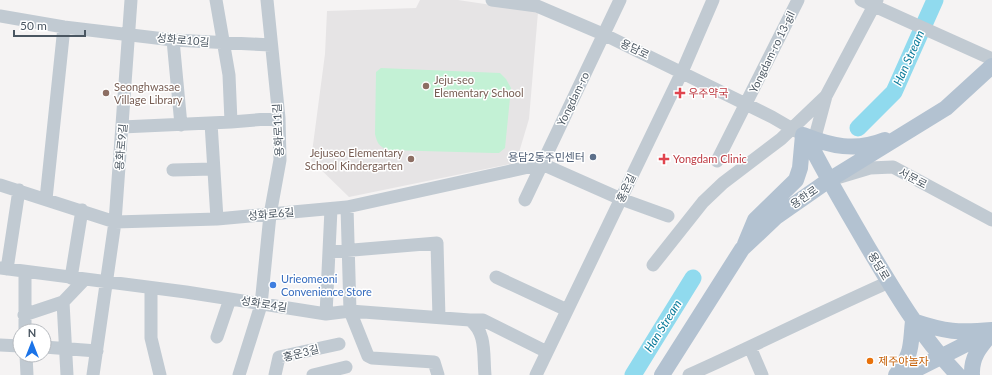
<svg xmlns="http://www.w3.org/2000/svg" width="992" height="375" font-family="Lato,'Noto Sans KR',sans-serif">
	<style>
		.education { fill: #e6e4e5 }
		.grass { fill: #c3f1d5 }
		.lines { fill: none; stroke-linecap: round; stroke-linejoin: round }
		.river { stroke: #90daee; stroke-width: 17 }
		.minor { stroke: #c1cad2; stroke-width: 13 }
		.major { stroke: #b3c2d1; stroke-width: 16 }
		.education-dot { fill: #8d6e63; stroke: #fff; stroke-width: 1.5 }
		.health-dot { fill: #e0444e; stroke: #fff; stroke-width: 1.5 }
		.service-dot { fill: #5c6f8a; stroke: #fff; stroke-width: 1.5 }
		.shop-dot { fill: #3f7fe0; stroke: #fff; stroke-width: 1.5 }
		.food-dot { fill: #e8710a; stroke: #fff; stroke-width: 1.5 }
		.labels { text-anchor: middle; stroke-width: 3; stroke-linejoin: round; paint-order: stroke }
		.street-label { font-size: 11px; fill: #4a5661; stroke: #fff }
		.education-label { font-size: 11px; fill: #785e54; stroke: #fff; text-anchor: start }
		.health-label { font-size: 11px; fill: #be3a42; stroke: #fff; text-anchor: start }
		.service-label { font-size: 11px; fill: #4e5e75; stroke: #fff; text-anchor: end }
		.shop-label { font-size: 11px; fill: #366cbe; stroke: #fff; text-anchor: start }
		.food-label { font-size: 11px; fill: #c56008; stroke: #fff; text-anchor: start }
		.water-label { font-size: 12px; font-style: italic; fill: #0c7c9b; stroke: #fff }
	</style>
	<rect width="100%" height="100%" fill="#f5f3f3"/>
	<path class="education" d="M420,0H458L538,12L529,119L517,159L510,164L349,197L311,160L325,54L327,11L416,8Z"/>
	<path class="grass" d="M381,68L500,73L506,79L511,88L505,148L499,153H493L387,150C379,146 377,143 375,134L376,72Z"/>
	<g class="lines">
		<path class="river" d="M858,128L894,92L935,0
			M633,375L693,278"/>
		<path class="minor" d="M216,0L229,75L231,122
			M492,0L537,6L605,35L772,117L803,135L808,142
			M861,0L992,59
			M0,16L64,27L173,40L271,45
			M173,40L181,125
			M211,123L217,219
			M122,127L231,122L279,118
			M812,148L826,96L877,0
			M717,161L798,0
			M542,164L621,199L668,216
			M173,170L213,169
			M840,177L870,168L893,167L992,220
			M0,185L115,222L217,219L347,207L542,164
			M46,199L64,27
			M525,200L620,0
			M347,207L350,311L368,356L372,358L434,362L438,375
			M329,252L437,243L439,318
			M653,265L703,202L723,183L781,139L826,96
			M0,268L186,292L326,314L350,311L470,320C487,333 483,355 485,375
			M7,269L19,190
			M496,277L567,310
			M71,278L82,210
			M151,288V338L160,375
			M63,302L67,375
			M326,314L331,209
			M24,315L63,302L84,280
			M470,320H483L547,352
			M25,331V272
			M217,337L230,299
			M0,345L20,346
			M44,347L97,351
			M750,347L762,375
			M26,355L27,375
			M93,375L115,222L131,0
			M239,375L261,305L270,215L280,160L279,118L267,0
			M275,375L279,357L339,344
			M313,375L346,367
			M536,375L682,72L713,0
			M689,375C756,345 821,312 889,282"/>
		<path class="major" d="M812,148C830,183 850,216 869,249C896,294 921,337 958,375
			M745,244L755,220L796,180L800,168L803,135C831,146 855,152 885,140
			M662,375L742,249L776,217L829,180L946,108L992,66
			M896,375C913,352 910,348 913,321C946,332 958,333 992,330
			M905,375L988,333
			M972,375C971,357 980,347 991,334"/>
	</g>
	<g class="education-dot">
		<circle cx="426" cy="86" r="4"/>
		<circle cx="106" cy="93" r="4"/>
		<circle cx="411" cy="159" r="4"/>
	</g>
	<g class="health-dot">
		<path d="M678 87h4v4h4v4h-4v4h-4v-4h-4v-4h4z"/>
		<path d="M662 153h4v4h4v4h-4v4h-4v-4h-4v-4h4z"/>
	</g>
	<circle class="service-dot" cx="593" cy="157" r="4"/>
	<circle class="shop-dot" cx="273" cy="285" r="4"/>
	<circle class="food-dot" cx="870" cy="361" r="4"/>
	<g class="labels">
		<g class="street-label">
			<text transform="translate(183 40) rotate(5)" y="4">성화로10길</text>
			<text transform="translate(635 49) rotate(26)" y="4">용담로</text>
			<text transform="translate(772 52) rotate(-64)" y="4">Yongdam-ro 13-gil</text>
			<text transform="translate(573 99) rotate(-64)" y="4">Yongdam-ro</text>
			<text transform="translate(278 130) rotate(-93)" y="4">용화로11길</text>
			<text transform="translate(121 147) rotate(-85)" y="4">용화로9길</text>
			<text transform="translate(913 178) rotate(28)" y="4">서문로</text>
			<text transform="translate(626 188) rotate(-64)" y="4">홍운길</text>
			<text transform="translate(804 197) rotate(-35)" y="4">용한로</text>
			<text transform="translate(271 214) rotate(-5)" y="4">성화로6길</text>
			<text transform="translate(879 266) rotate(59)" y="4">용담로</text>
			<text transform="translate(264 304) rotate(9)" y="4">성화로4길</text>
			<text transform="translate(301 353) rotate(-15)" y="4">홍운3길</text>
		</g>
		<g class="education-label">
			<text x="434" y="84">Jeju-seo<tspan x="434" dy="13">Elementary School</tspan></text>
			<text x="114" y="91">Seonghwasae<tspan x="114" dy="13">Village Library</tspan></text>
			<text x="403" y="157" text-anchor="end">Jejuseo Elementary<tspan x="403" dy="13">School Kindergarten</tspan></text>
		</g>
		<g class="health-label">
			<text x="688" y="97">우주약국</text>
			<text x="673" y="163">Yongdam Clinic</text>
		</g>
		<g class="service-label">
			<text x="585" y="161">용담2동주민센터</text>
		</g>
		<g class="shop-label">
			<text x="281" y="283">Urieomeoni<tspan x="281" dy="13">Convenience Store</tspan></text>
		</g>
		<g class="food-label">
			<text x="878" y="365">제주야놀자</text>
		</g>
		<g class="water-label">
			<text transform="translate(909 58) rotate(-66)" y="4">Han Stream</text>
			<text transform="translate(663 326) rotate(-58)" y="4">Han Stream</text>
		</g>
	</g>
	<g transform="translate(32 343)"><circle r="19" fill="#ffffff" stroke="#b7bbc0"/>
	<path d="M0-3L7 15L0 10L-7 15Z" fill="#1a73e8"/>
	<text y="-6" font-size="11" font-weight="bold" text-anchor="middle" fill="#4a5661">N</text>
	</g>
	<path d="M14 30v6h71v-6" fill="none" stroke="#4a5661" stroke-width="2"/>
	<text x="20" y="30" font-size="12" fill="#4a5661" stroke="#ffffff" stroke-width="3" paint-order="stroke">50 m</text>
</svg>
